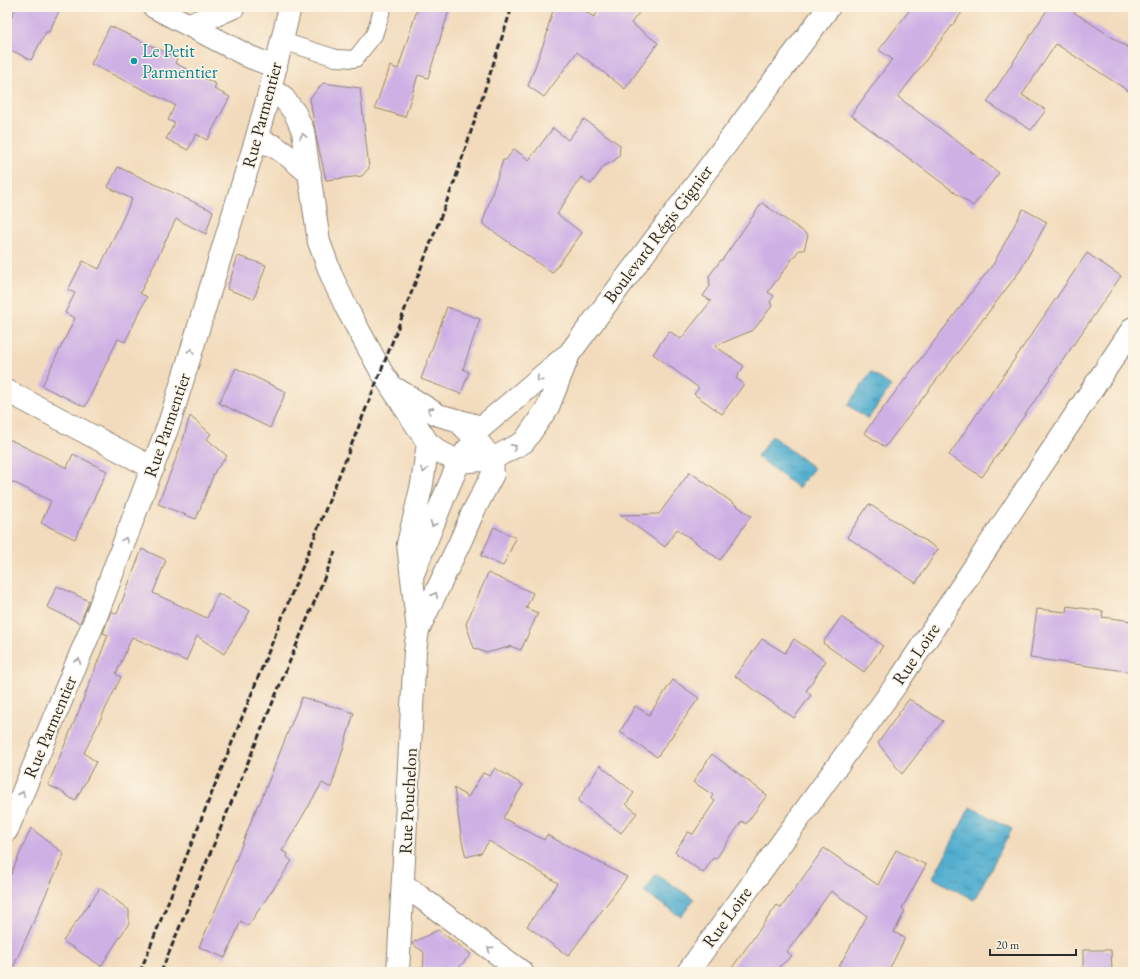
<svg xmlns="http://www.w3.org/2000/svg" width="1140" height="979" font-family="'EB Garamond',serif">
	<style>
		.water { fill: url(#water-ripples); stroke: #3e6c7d }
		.building { fill: #ceb0e5 }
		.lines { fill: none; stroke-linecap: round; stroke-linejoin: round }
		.service-casing { stroke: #8e8374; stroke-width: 18 }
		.minor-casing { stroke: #8e8374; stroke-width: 24 }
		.service { stroke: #fff; stroke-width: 16 }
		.minor { stroke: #fff; stroke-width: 22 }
		.rail { stroke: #2b2b2b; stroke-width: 3; stroke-dasharray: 6 3; stroke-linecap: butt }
		.oneway { stroke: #a0a0a0 }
		.culture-dot { fill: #0f9aa8; stroke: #fcf5e5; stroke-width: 1.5 }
		.labels { text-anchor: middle; stroke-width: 3; stroke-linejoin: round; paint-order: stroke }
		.culture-label { font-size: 18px; fill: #0d838f; stroke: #fcf5e5; text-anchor: start }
		.street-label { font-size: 18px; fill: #2b2b2b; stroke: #fcf5e5 }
	</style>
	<defs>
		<pattern id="water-ripples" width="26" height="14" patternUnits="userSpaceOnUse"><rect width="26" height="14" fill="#51aecf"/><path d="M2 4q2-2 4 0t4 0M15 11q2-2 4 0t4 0" fill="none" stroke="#438ea8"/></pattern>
	</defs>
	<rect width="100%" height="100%" fill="#fcf5e5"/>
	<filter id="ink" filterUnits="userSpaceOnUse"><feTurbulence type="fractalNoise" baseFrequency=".025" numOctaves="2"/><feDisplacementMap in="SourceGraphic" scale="8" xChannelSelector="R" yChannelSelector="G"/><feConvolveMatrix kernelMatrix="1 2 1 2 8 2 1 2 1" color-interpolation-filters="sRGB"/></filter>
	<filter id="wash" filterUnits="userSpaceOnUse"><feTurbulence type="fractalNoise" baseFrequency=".012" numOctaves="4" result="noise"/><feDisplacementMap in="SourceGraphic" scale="16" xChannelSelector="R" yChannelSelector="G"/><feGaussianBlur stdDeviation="0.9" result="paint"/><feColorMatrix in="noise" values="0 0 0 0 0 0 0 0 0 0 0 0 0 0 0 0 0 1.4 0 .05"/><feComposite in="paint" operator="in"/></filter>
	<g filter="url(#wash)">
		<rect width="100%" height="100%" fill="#f2dbbc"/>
		<path class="water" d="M871,372L891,386L868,419L848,405Z
			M772,436L814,468L798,488L757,456Z
			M970,807L1012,829L974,900L933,878Z
			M656,874L694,899L681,917L644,892Z"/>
		<g id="blocks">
			<path class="building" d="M16,7H61L49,32H46L31,60L7,48V26Z
				M418,7H450L428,78L418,75L405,117L375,108L385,79H386L390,66L398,69Z
				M554,7H579L594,17L601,7H643L631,23L658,43L625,89L577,52L544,97L528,86L548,31L547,30Z
				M912,7H966L898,97L999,173L973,206L851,115L892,59L879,50Z
				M1049,7H1066L1133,51V94L1056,44L1022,95L1046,110L1031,130L987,102Z
				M110,26L177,58L175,63L216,84L214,89L230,97L207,140L196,134L188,150L166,139L175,123L168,120L175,105L91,64Z
				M323,83L360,88L369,168L362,176L326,180L316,136L310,98Z
				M584,119L620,145L619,156L614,161L604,166L591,184L581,177L557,214L582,233L552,273L483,224V221L503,160H506L514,149L529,160L553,128L568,140Z
				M118,167L213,211L206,234L176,219L140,293L147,297L125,342L118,339L85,407L42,386L75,318L65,313L75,293L68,290L83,261L99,269L132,199L108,187Z
				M762,203L808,235L804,250H799L768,292L774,296L770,302L772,306L756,327L751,331L715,346L744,366L736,378L744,384L722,414L694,394L699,388L653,354L669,331L681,339L711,301L703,296L710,286L709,276L721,260H722Z
				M1023,209L1047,222L1020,271L885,447L864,433L994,263Z
				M1087,253L1121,276L982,477L949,455Z
				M238,256L266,265L254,299L227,289Z
				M447,307L480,319L463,369L469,372L461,394L421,379Z
				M236,368L286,392L270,428L219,403Z
				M190,416L211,434L207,439L227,456L215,471L196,519L158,504L182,443Z
				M7,438L67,468L73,454L107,471L75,539L41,523L51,501L7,479Z
				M690,472L751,516L720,560L677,529L665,547L620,515L659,514Z
				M869,504L938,549L916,583L847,537Z
				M494,527L516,538L503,566L481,556Z
				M142,549L166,560L153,593L207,618L218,593L250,611L224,654L197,636L186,661L132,637L116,674L121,677L84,753L96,762L75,801L59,790L48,785L80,708L108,635L103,633L111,611L117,614Z
				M488,573L533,593L526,608L538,613L521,650L510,646L509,647L486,653L474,648L466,624Z
				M57,586L89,601L80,623L47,607Z
				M1067,606L1103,611L1102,617L1133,621V672L1030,658L1037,609L1066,612Z
				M841,617L883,646L864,672L823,643Z
				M762,639L785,653L794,639L826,661L806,691L811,695L794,718L735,676Z
				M673,680L699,698L657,757L620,732L635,706L649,715Z
				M302,697L354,713L331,788L322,783L282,851L288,854L287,857L292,861L248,926L241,921L225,958L199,947L232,872H231L258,804L259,805Z
				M909,699L943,721L902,774L878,743Z
				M712,754L767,795L746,824L742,821L716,859L713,858L703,873L675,852L688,832L693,834L715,801L711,798L713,795L693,782Z
				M600,765L634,793L626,804L637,813L621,833L578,801Z
				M495,768L523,785L503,818L544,840L547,835L627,877L568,956L527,926L558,883L489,841L481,853L466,857L462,841L454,788L468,797L483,773L490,776Z
				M31,828L64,854L11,972H7V883Z
				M824,848L878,885L896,850L926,865L902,908L905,911L894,932L905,938L888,972H836L867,916L831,891L787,952L792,956L773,972H729L777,905L781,908Z
				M100,888L129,910V923L101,966L63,941Z
				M438,930L471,954L455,972H423L424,952L412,944V943Z
				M1083,950H1111L1112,972H1083Z"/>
		</g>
	</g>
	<g filter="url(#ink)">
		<use href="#blocks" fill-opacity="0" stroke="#8e8374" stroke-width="1"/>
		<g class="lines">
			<g class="service-casing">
				<path id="service" d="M282,41L336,58L355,59L374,35L383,7"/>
			</g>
			<g class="minor-casing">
				<path id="minor" d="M154,7L250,57L276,67
					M188,24L207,19L234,7
					M270,90L282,96L295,113L303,131L319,242L332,277L347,309L381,371L428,443L422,484L408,544L418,630L415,651L398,972
					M256,140L274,146L291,158L310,174
					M398,390L438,415L482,427L566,356
					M7,391L153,468
					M428,443L440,452L459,462L492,459L524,442L548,407L569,354L829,7
					M413,574L444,497L459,462L467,450
					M418,630L461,540L473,512L493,474L492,459L475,438L457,420
					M7,830L94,622L170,421L256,140L270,90L290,7
					M404,885L522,972
					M688,972L898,682L1133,328"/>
			</g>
			<use href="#service" class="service"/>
			<use href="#minor" class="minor"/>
			<path class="rail" d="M140,972L381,371L455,180L512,7
				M161,972L335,552"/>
		</g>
		<defs><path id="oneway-chevron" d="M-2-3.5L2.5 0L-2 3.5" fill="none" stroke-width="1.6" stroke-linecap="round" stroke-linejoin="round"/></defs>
		<g class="oneway">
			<use href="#oneway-chevron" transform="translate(303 136) rotate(-102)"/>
			<use href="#oneway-chevron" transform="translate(191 351) rotate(-73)"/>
			<use href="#oneway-chevron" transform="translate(539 379) rotate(140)"/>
			<use href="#oneway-chevron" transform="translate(430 410) rotate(-148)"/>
			<use href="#oneway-chevron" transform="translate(514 447) rotate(-28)"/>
			<use href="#oneway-chevron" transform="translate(424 470) rotate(98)"/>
			<use href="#oneway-chevron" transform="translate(433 524) rotate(112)"/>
			<use href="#oneway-chevron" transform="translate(125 540) rotate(-69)"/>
			<use href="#oneway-chevron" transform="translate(435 595) rotate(-65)"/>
			<use href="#oneway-chevron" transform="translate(78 661) rotate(-67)"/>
			<use href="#oneway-chevron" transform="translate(22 794) rotate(-67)"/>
			<use href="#oneway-chevron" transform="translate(490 949) rotate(-144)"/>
		</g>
	</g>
	<circle class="culture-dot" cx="134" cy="61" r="4"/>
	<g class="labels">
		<g class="culture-label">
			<text x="142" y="57">Le Petit<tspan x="142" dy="21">Parmentier</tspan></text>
		</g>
		<g class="street-label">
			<text transform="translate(262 115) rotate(-75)" y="6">Rue Parmentier</text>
			<text transform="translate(658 234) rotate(-53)" y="6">Boulevard Régis Gignier</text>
			<text transform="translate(167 425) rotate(-71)" y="6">Rue Parmentier</text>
			<text transform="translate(916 654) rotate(-56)" y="6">Rue Loire</text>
			<text transform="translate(50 727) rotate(-67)" y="6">Rue Parmentier</text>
			<text transform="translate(408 801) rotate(-87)" y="6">Rue Pouchelon</text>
			<text transform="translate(727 917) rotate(-54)" y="6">Rue Loire</text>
		</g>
	</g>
	<rect width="1140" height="979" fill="none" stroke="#fcf5e5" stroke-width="24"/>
	<path d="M990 949v6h86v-6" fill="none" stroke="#2b2b2b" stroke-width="2"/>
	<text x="996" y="949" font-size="12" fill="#2b2b2b" stroke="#fcf5e5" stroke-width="3" paint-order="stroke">20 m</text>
</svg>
